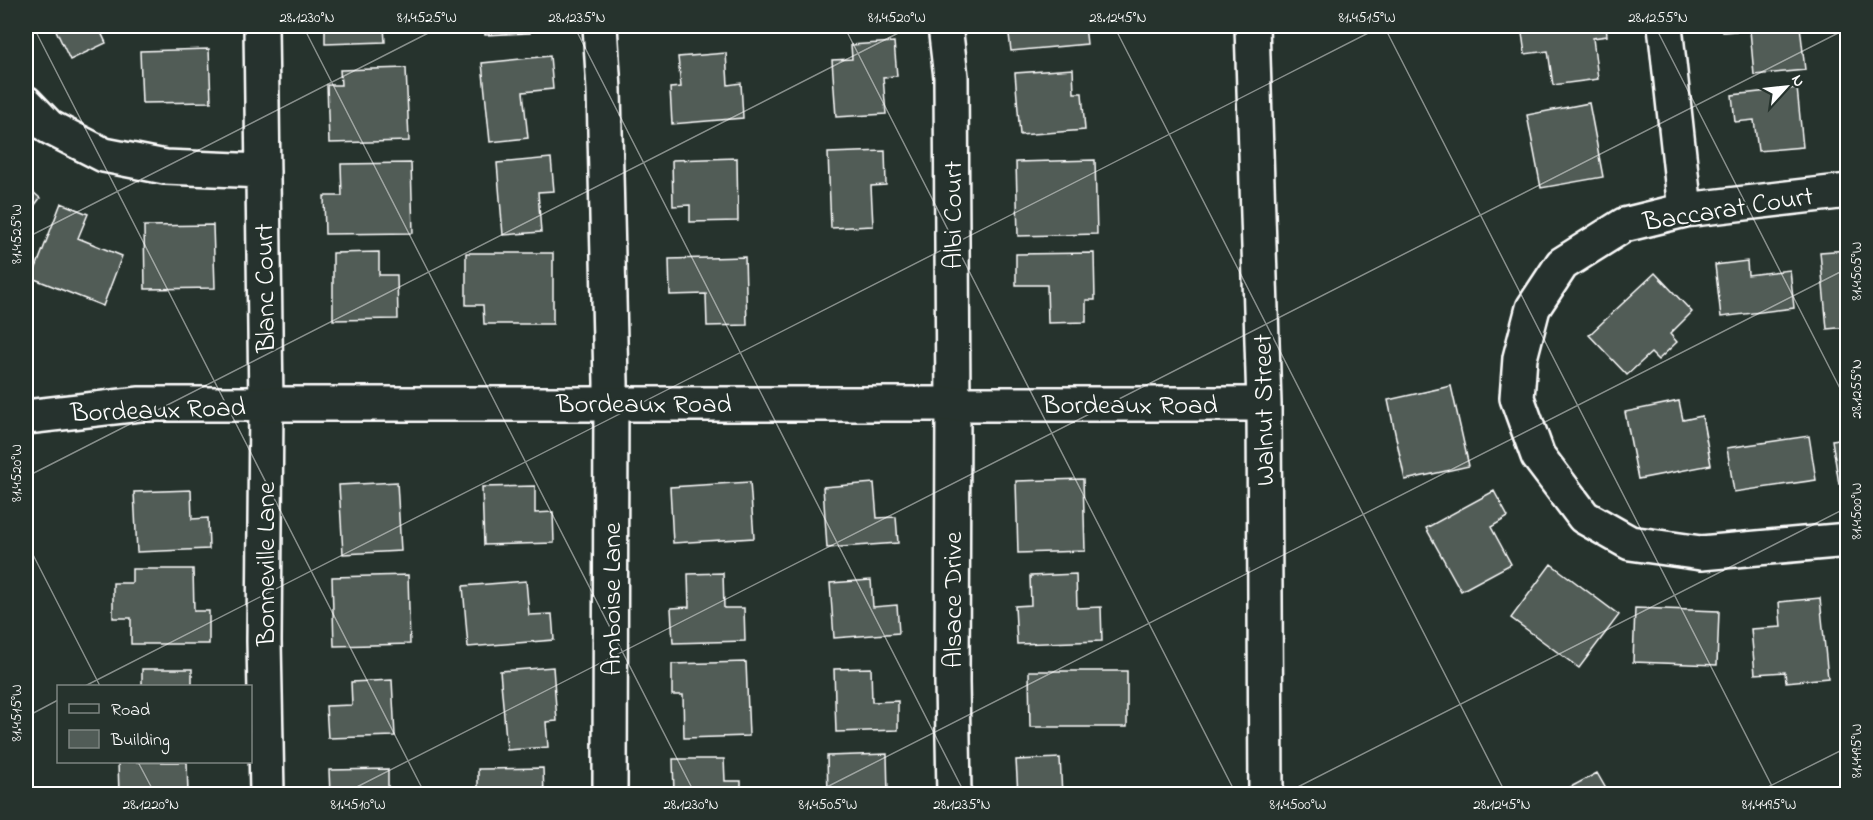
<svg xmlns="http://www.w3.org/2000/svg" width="1873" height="820" font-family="'Indie Flower',sans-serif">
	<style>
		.building { fill: #515c57; stroke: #fff; stroke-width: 1.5 }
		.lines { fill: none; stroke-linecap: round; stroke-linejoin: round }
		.minor-casing { stroke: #fff; stroke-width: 38 }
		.tertiary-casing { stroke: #fff; stroke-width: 38 }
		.minor { stroke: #26332d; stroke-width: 33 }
		.tertiary { stroke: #26332d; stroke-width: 33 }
		.ticks { fill: none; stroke: #fff; stroke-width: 1.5; stroke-opacity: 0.45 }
		.labels { text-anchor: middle; stroke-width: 4.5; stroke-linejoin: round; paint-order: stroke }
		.street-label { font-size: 27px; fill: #fff; stroke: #26332d }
		.neatline { fill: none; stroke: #fff; stroke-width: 2 }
		.ticks-label { font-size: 15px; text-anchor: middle; fill: #fff }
	</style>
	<rect width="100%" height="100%" fill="#26332d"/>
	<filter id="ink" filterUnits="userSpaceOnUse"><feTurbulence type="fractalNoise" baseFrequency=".0167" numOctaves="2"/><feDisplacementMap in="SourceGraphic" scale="12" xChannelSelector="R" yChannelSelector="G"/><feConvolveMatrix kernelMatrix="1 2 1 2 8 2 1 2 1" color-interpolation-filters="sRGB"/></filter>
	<g filter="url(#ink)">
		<path class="building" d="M54,26H98L106,43L70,60Z
			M325,26H384L385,42L325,44Z
			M484,26H529L530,33L485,35Z
			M1008,26H1085L1087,44L1011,51Z
			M1521,26H1606L1607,36L1593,38L1598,79L1553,85L1548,51L1525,54Z
			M1722,26H1800L1805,70L1754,75L1750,30L1723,32Z
			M894,42L897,76L883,77L886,114L836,117L832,60L852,59L851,45Z
			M209,49L211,102L142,103L140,51Z
			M726,53L728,85L741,83L743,118L672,124L670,88L681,87L678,57Z
			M550,56L553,89L523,92L528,138L490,142L482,63Z
			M406,68L409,141L329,143L327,85H341L340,70Z
			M1073,69L1074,93H1082L1085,130L1020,135L1015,73Z
			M1797,88L1803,147L1758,151L1754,120L1735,122L1732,95Z
			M1589,103L1603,177L1541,188L1527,115Z
			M885,151L886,185L871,186L873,226L831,228L828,153Z
			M551,158L554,191L538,192L541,232L503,235L497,163Z
			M737,158L738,221L690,222V205L673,206L672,160Z
			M1095,160L1097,234L1018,236L1016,162Z
			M411,163L413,233L325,234L324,196H342L341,164Z
			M26,186L40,198L26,217Z
			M61,203L88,214L78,238L122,256L103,306L32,278Z
			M213,225L215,288L145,289L144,226Z
			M1848,250V327L1827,329L1820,252Z
			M379,252V275H397L398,319L333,320V253Z
			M466,253H553V324H484L483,305H466Z
			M1094,253L1095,300H1086V322L1048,323L1047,285H1016V254Z
			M745,257L747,325L707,326L706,294L670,295L669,259Z
			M1747,261L1748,275L1790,270L1794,308L1721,317L1715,265Z
			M1655,273L1692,312L1670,334L1677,342L1658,360L1651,353L1627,375L1589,335Z
			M1451,386L1469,466L1405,480L1388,400Z
			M1679,401L1683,420L1702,416L1711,465L1638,479L1625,412Z
			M1809,436L1816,480L1734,492L1727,448Z
			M1848,438V482L1839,484L1832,440Z
			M1083,479L1085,551L1018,553L1016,481Z
			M397,482L401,551L343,554L339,485Z
			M750,482L754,538L673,543L670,487Z
			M874,483L877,518L896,517L898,543L827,548L823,487Z
			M535,486V513L553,512L554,543L484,545L482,487Z
			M191,490L192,519L208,518L209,549L137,552L134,492Z
			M1494,491L1508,517L1491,527L1511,564L1461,591L1426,528Z
			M1551,564L1619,615L1579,668L1511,618Z
			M132,569H193L194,611H209V644H131V618H113V583H132Z
			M723,573L724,608H744L745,641L673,643L671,608L689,607L688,574Z
			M1076,574L1077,608L1101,607L1102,641L1017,644L1015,606L1031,605L1030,576Z
			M408,575L410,644L334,646L332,577Z
			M871,580L873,607L897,605L899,633L834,638L830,583Z
			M526,581L529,615L552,614L554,640L468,647L463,586Z
			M1820,598L1828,678L1786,682L1785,672L1755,674L1751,629L1781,627L1779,602Z
			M1635,608L1719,611L1717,665L1633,662Z
			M746,662L749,736L684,738L683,695H672V664Z
			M553,667L557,721L546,722L548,747L507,750L500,671Z
			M871,668L872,702L898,701V730L836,732L834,669Z
			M142,669H192V686H142Z
			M1029,671H1127V727H1030Z
			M392,680L395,736L328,738L326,706L352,705L351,682Z
			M887,754L888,794H828L827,756Z
			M1060,758L1062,794H1018L1016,760Z
			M673,759H724L725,781H741V794H674Z
			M118,762H187L188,794H119Z
			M543,768L544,794H478V769Z
			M388,769V794H330L329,770Z
			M1597,773L1609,794H1565L1563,791Z"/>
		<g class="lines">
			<g class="minor-casing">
				<path id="minor" d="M261,26L266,405L264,641L267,794
					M600,26L604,90L611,382L610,794
					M945,26L951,77L953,405L952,682L954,794
					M1665,26L1685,210
					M26,103L49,127L104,155L165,167L263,171
					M1848,191L1685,210L1624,225L1562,264L1533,308L1520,358L1517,398L1538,456L1584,517L1630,543L1701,553L1848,540"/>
			</g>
			<g class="tertiary-casing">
				<path id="tertiary" d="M1252,26L1264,404L1266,794
					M26,417L140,404H1264"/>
			</g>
			<use href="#minor" class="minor"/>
			<use href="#tertiary" class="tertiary"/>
		</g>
	</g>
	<path class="ticks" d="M33,26L425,794M303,26L695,794M574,26L965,794M844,26L1236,794M1114,26L1506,794M1384,26L1776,794M1655,26L1848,404M26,238L442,26M26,477L912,26M26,541L100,686M85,686L1382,26M26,717L58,700M138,762L155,794M343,794L1848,28M813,794L1848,268M1284,794L1848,507M1754,794L1848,747"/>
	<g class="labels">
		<g class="street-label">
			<text transform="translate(1728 208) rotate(-9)" y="9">Baccarat Court</text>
			<text transform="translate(952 215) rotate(-90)" y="9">Albi Court</text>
			<text transform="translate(264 288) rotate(-91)" y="9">Blanc Court</text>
			<text x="644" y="412">Bordeaux Road</text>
			<text x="1130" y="413">Bordeaux Road</text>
			<text transform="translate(158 409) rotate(-2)" y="9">Bordeaux Road</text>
			<text transform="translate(1263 410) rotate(-91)" y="9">Walnut Street</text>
			<text transform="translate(265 564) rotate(-90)" y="9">Bonneville Lane</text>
			<text transform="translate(611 599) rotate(-90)" y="9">Amboise Lane</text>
			<text transform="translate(952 600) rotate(-90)" y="9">Alsace Drive</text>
		</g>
	</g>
	<rect width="1873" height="820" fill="none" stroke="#26332d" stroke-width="66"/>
	<rect x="57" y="685" width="195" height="78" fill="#26332d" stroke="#7d8581" stroke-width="1.5"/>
	<rect x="69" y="704" width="30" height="9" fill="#26332d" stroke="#7d8581" stroke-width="1.5"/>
	<text x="111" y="715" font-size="18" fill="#ffffff">Road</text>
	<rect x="69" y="730" width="30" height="18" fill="#515c57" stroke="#7d8581" stroke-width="1.5"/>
	<text x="111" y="745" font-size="18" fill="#ffffff">Building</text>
	<g transform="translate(1786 87) rotate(63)" stroke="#26332d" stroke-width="4.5" paint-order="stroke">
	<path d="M0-4.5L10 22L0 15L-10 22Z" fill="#ffffff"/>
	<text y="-9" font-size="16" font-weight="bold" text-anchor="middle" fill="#ffffff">N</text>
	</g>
	<rect x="33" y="33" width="1807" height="754" class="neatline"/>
	<g class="ticks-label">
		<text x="307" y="22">28.1230°N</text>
		<text x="427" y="22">81.4525°W</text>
		<text x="577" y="22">28.1235°N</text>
		<text x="897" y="22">81.4520°W</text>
		<text x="1118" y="22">28.1245°N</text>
		<text x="1367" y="22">81.4515°W</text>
		<text x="1658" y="22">28.1255°N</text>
		<text transform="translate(16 234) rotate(-90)" y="5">81.4525°W</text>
		<text transform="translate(1856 271) rotate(-90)" y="5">81.4505°W</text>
		<text transform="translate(1856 389) rotate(-90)" y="5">28.1255°N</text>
		<text transform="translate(16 473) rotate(-90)" y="5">81.4520°W</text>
		<text transform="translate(1856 511) rotate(-90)" y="5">81.4500°W</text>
		<text transform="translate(16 713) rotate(-90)" y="5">81.4515°W</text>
		<text transform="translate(1856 751) rotate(-90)" y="5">81.4495°W</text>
		<text x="151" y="809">28.1220°N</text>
		<text x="358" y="809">81.4510°W</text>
		<text x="691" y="809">28.1230°N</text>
		<text x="828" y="809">81.4505°W</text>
		<text x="962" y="809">28.1235°N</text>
		<text x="1298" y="809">81.4500°W</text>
		<text x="1502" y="809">28.1245°N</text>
		<text x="1769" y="809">81.4495°W</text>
	</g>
</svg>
